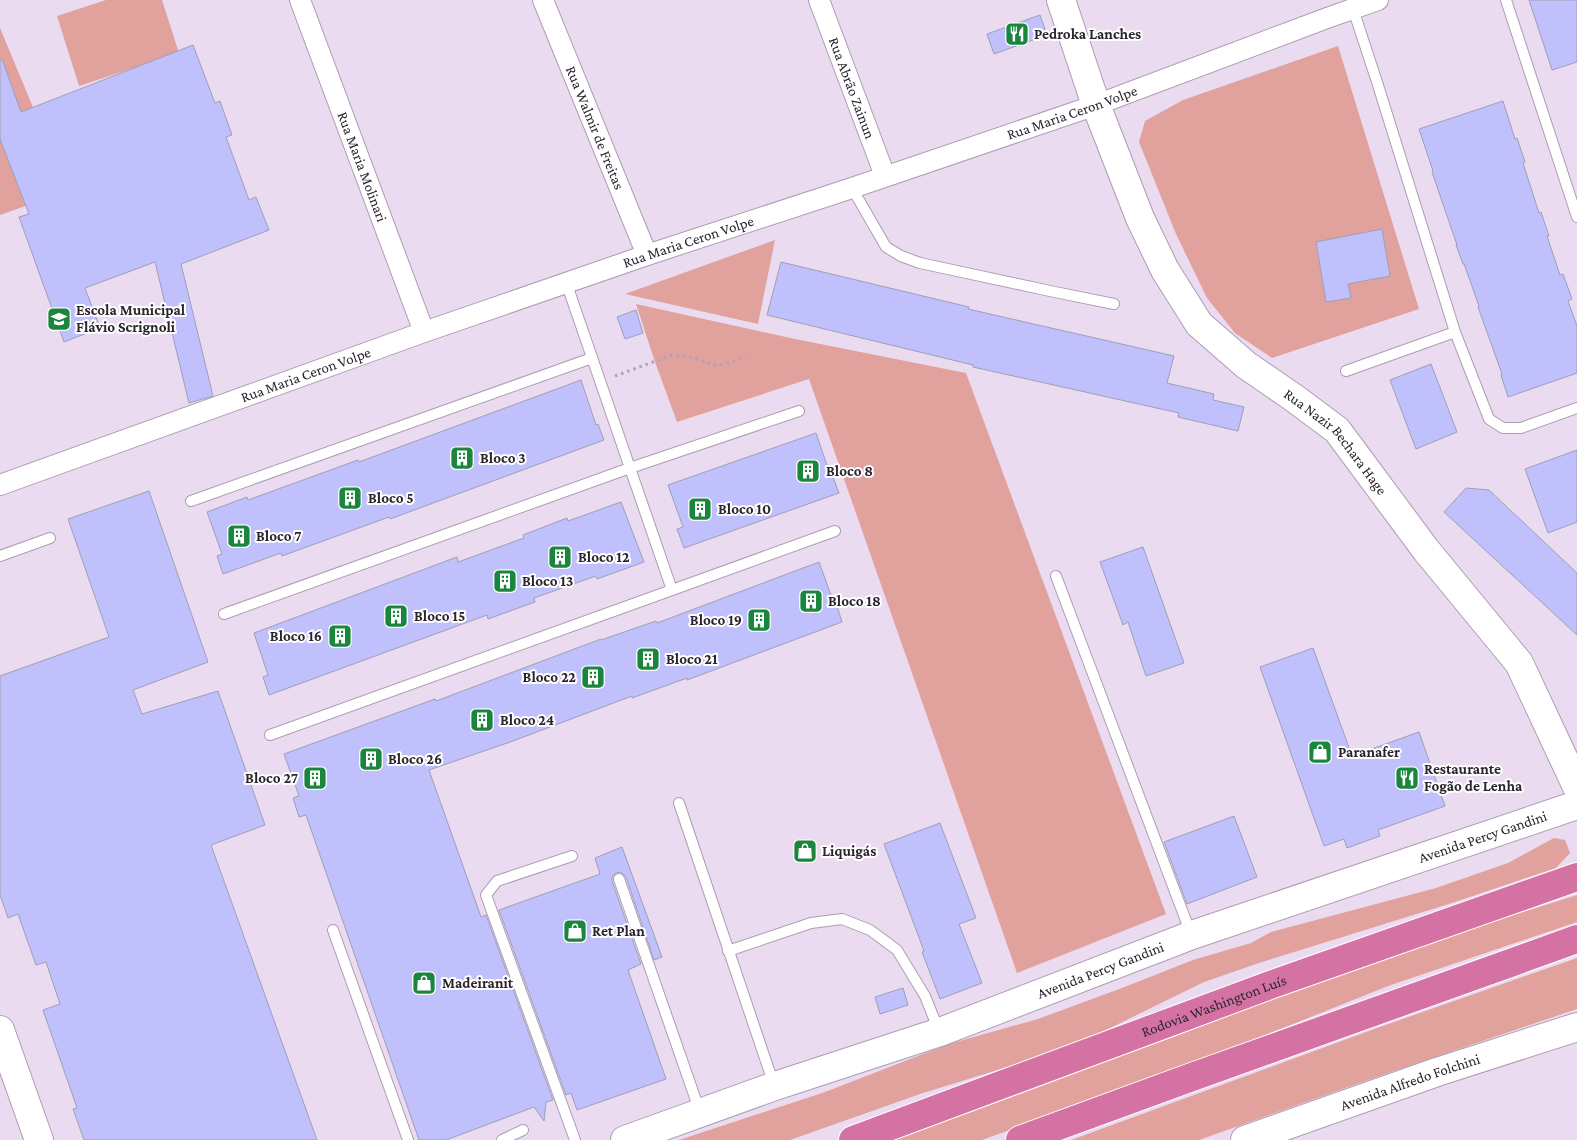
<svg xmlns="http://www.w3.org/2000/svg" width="1577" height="1140" font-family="'Crimson Pro',serif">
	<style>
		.green { fill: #e1a19d }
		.building { fill: #bfc0fc; stroke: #9e9fb6 }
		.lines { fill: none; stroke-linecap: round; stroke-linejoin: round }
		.lane-casing { stroke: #ac9db2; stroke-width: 12 }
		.street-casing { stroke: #ac9db2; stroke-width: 22 }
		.secondary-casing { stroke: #ac9db2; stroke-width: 30 }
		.highway-casing { stroke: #fff; stroke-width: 30 }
		.path { stroke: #b0a3b5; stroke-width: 3; stroke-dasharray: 2.5 4; stroke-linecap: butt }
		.lane { stroke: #fff; stroke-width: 10 }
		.street { stroke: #fff; stroke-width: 20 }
		.secondary { stroke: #fff; stroke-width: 28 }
		.highway { stroke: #d473a3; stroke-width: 28 }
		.labels { text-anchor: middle; stroke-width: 4; stroke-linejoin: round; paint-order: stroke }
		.poi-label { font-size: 15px; font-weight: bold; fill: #2a252d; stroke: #fff; text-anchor: start }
		.street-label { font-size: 15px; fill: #2a252d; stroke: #fff }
	</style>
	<rect width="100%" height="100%" fill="#ebdbf1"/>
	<path class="green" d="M106,0H162L179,53L79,86L57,16Z
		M0,28L68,191L0,215Z
		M1338,46L1419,309L1272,358L1235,333L1207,298L1176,234L1139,142L1145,121L1183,100Z
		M775,240L758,324L625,294Z
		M636,304L795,339L966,373L1166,914L1017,973L809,379L677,422L655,362Z
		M1554,838L1565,840L1570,853L1556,868L1452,903L1259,963L1204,982L1102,1032L1024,1062L923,1093L790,1140H679L825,1092L949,1044L1038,1019L1122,988L1193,960L1251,943L1271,932L1436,888L1508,863Z
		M1577,895V922L1388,986L1186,1067L982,1140H887L1176,1036L1380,957Z
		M1577,958V1009L1388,1073L1199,1140H1071L1377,1028Z"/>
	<path class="building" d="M1529,0H1577V62L1552,70Z
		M1040,15L1047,35L994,54L987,34Z
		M193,45L215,103L220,101L232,135L226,137L249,200L256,197L269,230L181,264L213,396L189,403L155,262L85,288L100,328L64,342L19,217L29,214L0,139V60L2,59L21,112Z
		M1503,101L1515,139L1517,138L1525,162L1523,163L1539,213L1541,212L1549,236H1547L1560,275L1563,274L1572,299L1568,301L1577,326V373L1508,397L1501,375L1502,374L1478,307L1479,306L1464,264H1463L1456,245H1457L1432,172L1433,171L1419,129Z
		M1382,229L1390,276L1348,284L1351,298L1326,302L1316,242Z
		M781,262L969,307L968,309L1174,356L1167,383L1214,394L1213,400L1244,407L1238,431L1178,417L1179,413L973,367V365L767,315Z
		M636,310L643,333L625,339L617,317Z
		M1431,364L1457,432L1416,449L1390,380Z
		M581,380L596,425L598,424L604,440L390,519L389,517L282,556L281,553L223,574L217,556L222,554L207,512L247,497L248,500L358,460L359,462Z
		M816,433L831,477H833L839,493L684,548L677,529L683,527L668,485Z
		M1577,450V522L1548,533L1525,469Z
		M1466,488L1489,490L1577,573V635L1444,512Z
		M149,491L208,662L133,690L142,714L218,691L265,825L211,845L317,1140H84L73,1109L77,1108L43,1010L60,1004L46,962L36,965L18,914L8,918L0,895V676L109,637L68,519Z
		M621,502L644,562L597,579L596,576L534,598L535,602L488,619L487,615L269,695L263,677L268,675L254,633L457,557L458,562L524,538L523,535L567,518L568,521Z
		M1143,547L1184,663L1146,676L1128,622L1123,625L1100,562Z
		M819,562L835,606H837L842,622L687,680V678L632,698V696L513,741L429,770L481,917L486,915L553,1100L546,1102L544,1121L534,1107L446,1140H419L306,815L299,817L293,798L299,796L284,754L435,699L436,701L601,639V640L656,621L657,623Z
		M1313,648L1352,756L1419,732L1445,806L1378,830L1380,836L1347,848L1344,839L1324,846L1260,667Z
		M1234,816L1257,877L1187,904L1164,842Z
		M940,823L976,918L959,924L982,983L940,999L922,952L924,951L884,844Z
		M622,847L662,957L654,960L626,877L621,872L616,873L612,877V881L641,964L628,970L666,1079L577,1110L571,1093L566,1095L499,910L600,874L595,858Z
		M903,988L908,1005L880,1014L875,997Z"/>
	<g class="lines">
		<g class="lane-casing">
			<path id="lane" d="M1506,0L1577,217
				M1353,9L1377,82L1455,332L1489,419L1503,428H1521L1577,408
				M852,188L886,247L901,256L920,263L1050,291L1114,304
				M1346,371L1455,332
				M191,501L592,358
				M0,556L50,538
				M1056,576L1191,934
				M672,590L835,531
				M224,614L630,468L799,411
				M270,735L672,590L566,282
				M679,803L774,1085
				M572,856L497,881L486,895L575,1140
				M619,879L700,1112
				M333,930L408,1140
				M728,951L811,923L842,919L870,930L897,950L925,996L939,1031
				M502,1140L523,1130"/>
		</g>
		<g class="street-casing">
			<g id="street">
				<path id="s1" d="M300,0L424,332"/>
				<path id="s2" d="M543,0L647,255"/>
				<path id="s3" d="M819,0L885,176"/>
				<path id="s4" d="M0,485L424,332L647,255L852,188L1096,105L1327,18L1378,0"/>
			</g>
		</g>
		<g class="secondary-casing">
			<g id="secondary">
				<path id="s5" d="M1061,0L1096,105L1140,218L1165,270L1199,324L1246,365L1294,398L1337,430L1426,550L1519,663L1577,787"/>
				<path d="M0,1030L39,1140"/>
				<path id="s6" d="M625,1140L775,1086L940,1032L1192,935L1577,805"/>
				<path id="s7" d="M1245,1140L1437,1072L1577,1027"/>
			</g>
		</g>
		<g class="highway-casing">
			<g id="highway">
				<path id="s8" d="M853,1140L1270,985L1577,877"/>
				<path d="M1020,1140L1192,1077L1577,939"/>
			</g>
		</g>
		<path class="path" d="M615,376L672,355L687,356L715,365L724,364L746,357"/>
		<use href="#lane" class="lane"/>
		<use href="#street" class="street"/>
		<use href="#secondary" class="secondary"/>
		<use href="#highway" class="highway"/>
	</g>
	<defs>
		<g id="restaurant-square" transform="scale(1.25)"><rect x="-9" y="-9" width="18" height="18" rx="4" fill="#1a863d" stroke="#fff"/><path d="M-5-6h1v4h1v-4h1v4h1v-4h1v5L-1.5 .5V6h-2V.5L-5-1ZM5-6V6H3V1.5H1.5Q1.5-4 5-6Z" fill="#fff"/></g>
		<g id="school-square" transform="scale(1.25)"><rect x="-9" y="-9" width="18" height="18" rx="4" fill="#1a863d" stroke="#fff"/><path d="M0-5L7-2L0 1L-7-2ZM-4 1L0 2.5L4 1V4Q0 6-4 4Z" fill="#fff"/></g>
		<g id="building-square" transform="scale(1.25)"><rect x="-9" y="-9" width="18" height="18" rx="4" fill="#1a863d" stroke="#fff"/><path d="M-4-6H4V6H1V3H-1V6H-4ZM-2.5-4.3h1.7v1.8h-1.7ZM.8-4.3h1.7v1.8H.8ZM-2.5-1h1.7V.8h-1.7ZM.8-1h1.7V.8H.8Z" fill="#fff"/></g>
		<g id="shop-square" transform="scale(1.25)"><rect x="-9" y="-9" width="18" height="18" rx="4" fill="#1a863d" stroke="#fff"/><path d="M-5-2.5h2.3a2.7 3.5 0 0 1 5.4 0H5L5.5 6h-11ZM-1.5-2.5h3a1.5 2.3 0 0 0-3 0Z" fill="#fff"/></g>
	</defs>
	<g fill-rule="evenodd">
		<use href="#restaurant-square" x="1017" y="34"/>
		<use href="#school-square" x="59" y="319"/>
		<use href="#building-square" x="462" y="458"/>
		<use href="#building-square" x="808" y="471"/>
		<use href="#building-square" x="350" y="498"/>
		<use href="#building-square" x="700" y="509"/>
		<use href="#building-square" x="239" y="536"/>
		<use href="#building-square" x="560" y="557"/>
		<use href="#building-square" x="505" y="581"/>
		<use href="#building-square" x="811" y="601"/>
		<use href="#building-square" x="396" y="616"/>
		<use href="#building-square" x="759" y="620"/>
		<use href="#building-square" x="340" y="636"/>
		<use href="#building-square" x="648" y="659"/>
		<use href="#building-square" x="593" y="677"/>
		<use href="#building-square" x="482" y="720"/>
		<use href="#shop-square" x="1320" y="752"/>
		<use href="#building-square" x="371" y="759"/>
		<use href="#building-square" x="315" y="778"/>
		<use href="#restaurant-square" x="1407" y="778"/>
		<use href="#shop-square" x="805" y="851"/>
		<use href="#shop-square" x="575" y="931"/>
		<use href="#shop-square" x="424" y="983"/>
	</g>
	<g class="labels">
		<g class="poi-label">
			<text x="1034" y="39">Pedroka Lanches</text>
			<text x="76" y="315">Escola Municipal<tspan x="76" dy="17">Flávio Scrignoli</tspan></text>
			<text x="480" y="463">Bloco 3</text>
			<text x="826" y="476">Bloco 8</text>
			<text x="368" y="503">Bloco 5</text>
			<text x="718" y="514">Bloco 10</text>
			<text x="256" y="541">Bloco 7</text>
			<text x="578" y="562">Bloco 12</text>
			<text x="522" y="586">Bloco 13</text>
			<text x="828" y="606">Bloco 18</text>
			<text x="414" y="621">Bloco 15</text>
			<text x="742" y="625" text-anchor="end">Bloco 19</text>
			<text x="322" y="641" text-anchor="end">Bloco 16</text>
			<text x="666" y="664">Bloco 21</text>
			<text x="576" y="682" text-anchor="end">Bloco 22</text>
			<text x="500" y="725">Bloco 24</text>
			<text x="1338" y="757">Paranafer</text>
			<text x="388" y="764">Bloco 26</text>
			<text x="1424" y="774">Restaurante<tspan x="1424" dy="17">Fogão de Lenha</tspan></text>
			<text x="298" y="783" text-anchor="end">Bloco 27</text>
			<text x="822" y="856">Liquigás</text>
			<text x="592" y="936">Ret Plan</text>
			<text x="442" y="988">Madeiranit</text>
		</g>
		<g class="street-label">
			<text dy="5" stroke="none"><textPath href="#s3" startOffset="94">Rua Abrão Zainun</textPath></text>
			<text dy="5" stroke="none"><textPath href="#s4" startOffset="1135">Rua Maria Ceron Volpe</textPath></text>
			<text dy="5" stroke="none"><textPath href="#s2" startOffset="138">Rua Walmir de Freitas</textPath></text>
			<text dy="5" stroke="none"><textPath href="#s1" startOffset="178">Rua Maria Molinari</textPath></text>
			<text dy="5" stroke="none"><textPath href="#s4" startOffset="730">Rua Maria Ceron Volpe</textPath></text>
			<text dy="5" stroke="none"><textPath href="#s4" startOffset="325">Rua Maria Ceron Volpe</textPath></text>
			<text dy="5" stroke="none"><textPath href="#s5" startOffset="535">Rua Nazir Bechara Hage</textPath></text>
			<text dy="5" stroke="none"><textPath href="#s6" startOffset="910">Avenida Percy Gandini</textPath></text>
			<text dy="5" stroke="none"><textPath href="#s6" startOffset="505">Avenida Percy Gandini</textPath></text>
			<text dy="5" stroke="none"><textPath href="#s8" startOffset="385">Rodovia Washington Luís</textPath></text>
			<text dy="5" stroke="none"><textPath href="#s7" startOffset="175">Avenida Alfredo Folchini</textPath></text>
		</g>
	</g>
</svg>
